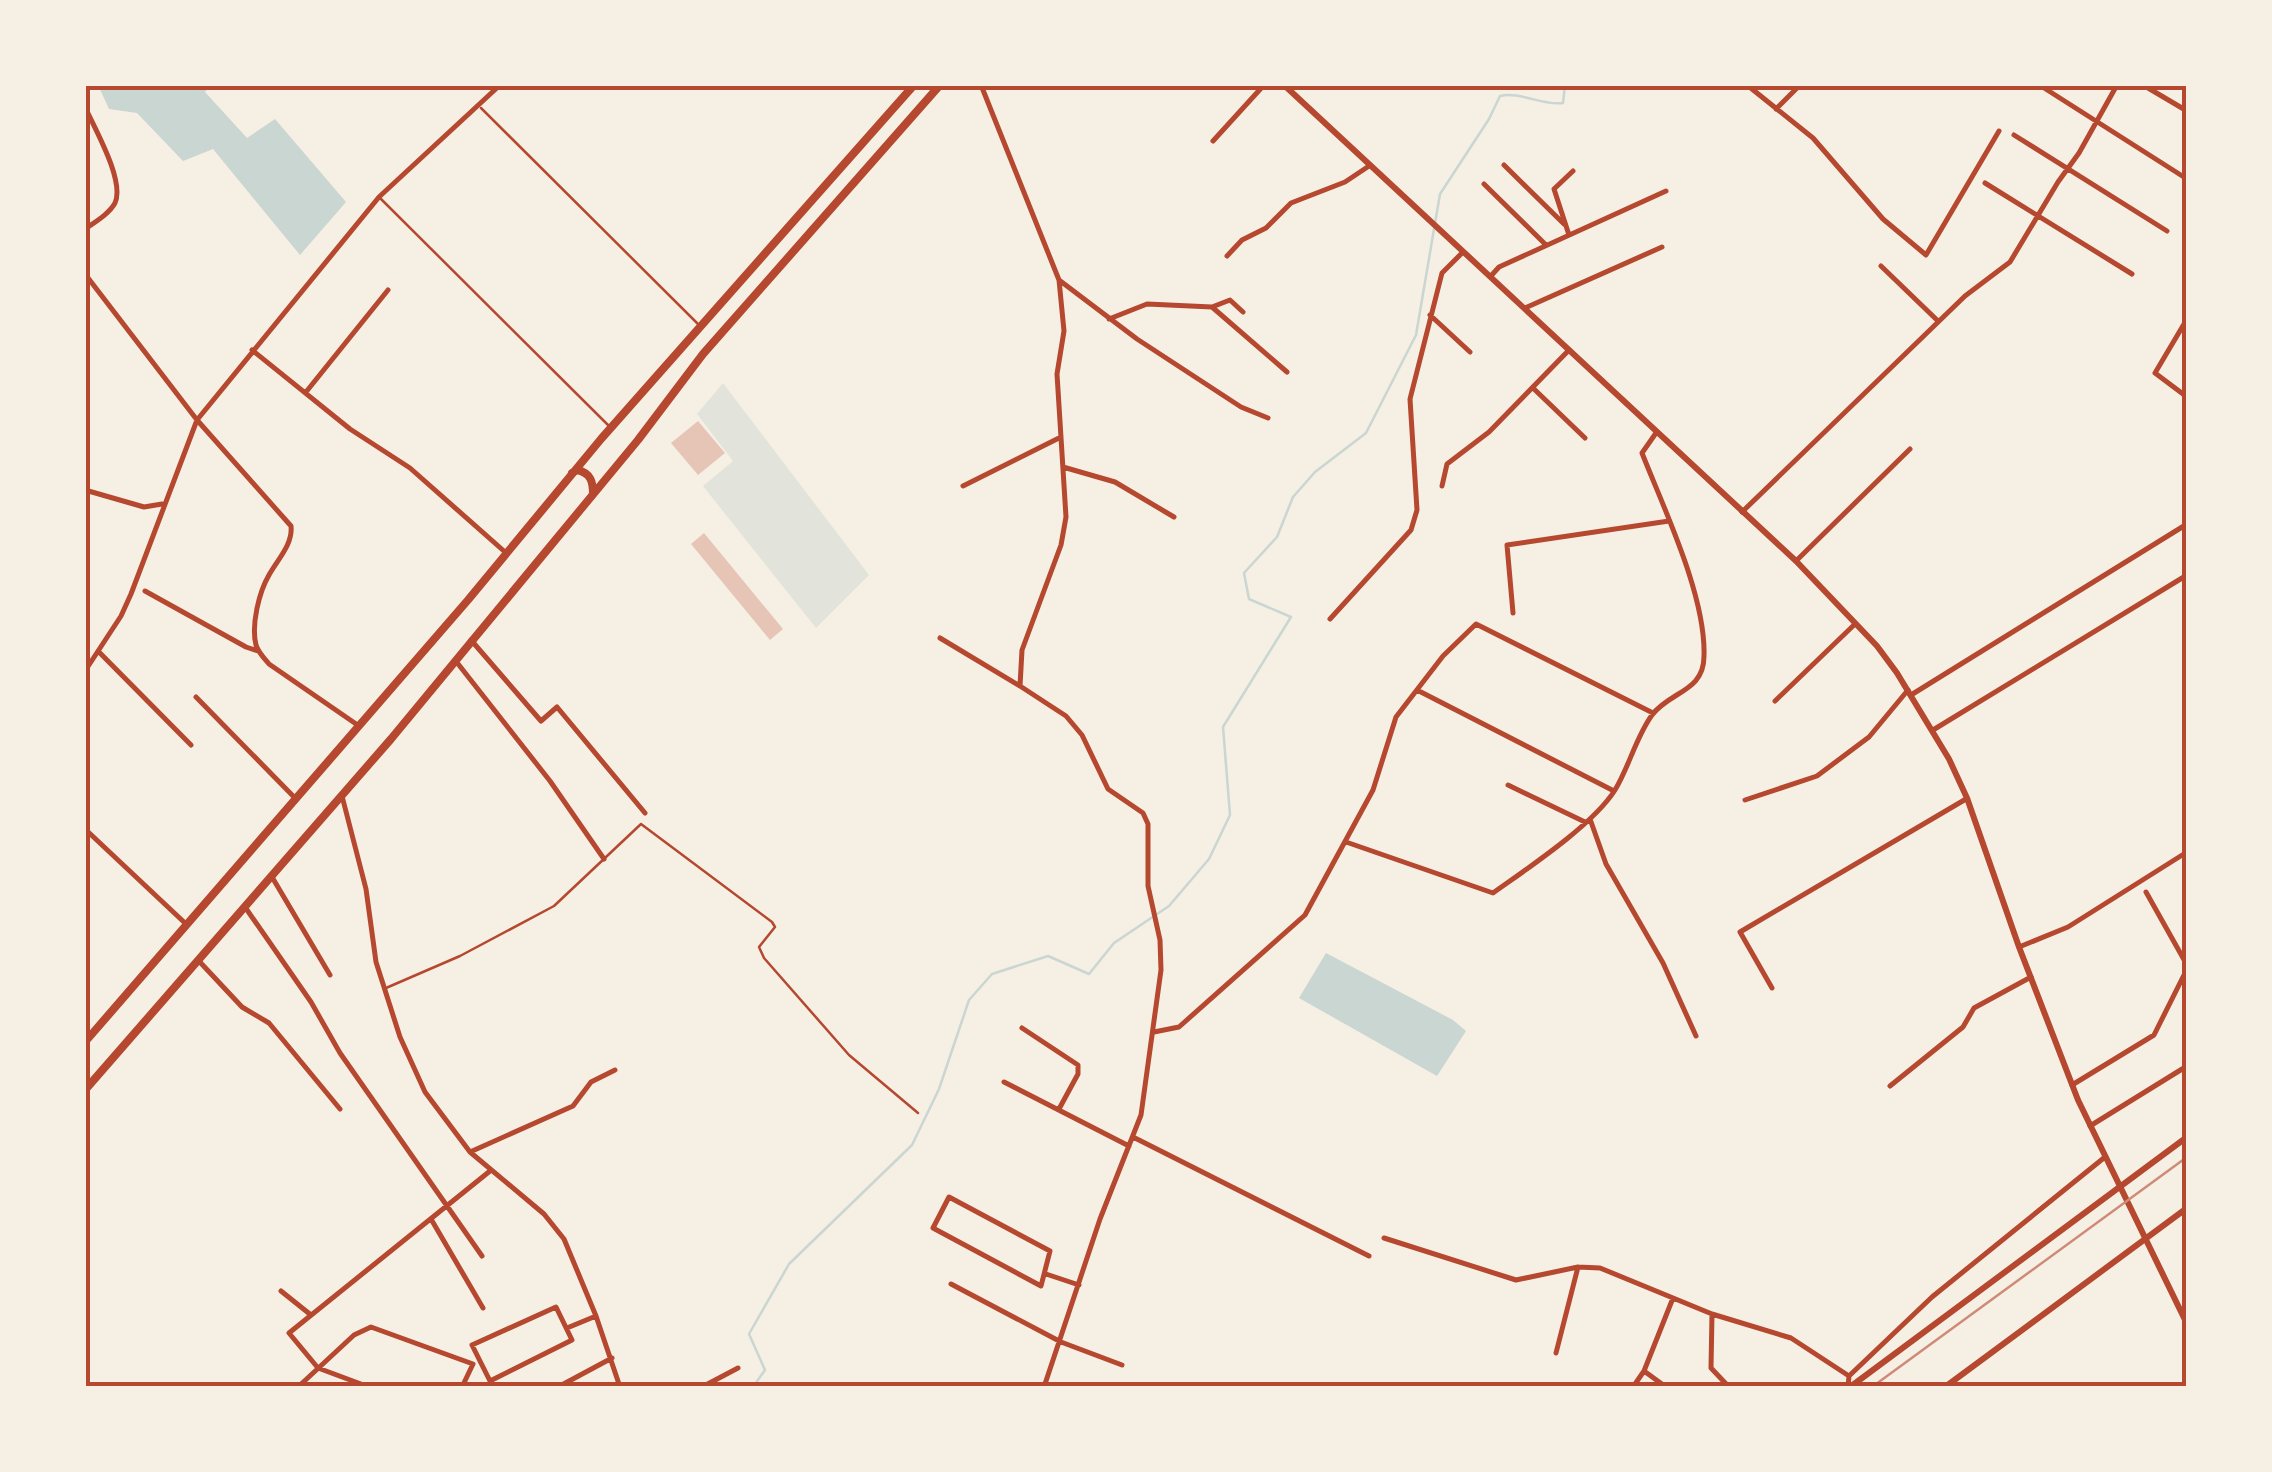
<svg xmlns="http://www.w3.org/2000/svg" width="2272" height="1472" font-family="'Asap Condensed',sans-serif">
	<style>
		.green { fill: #e2e4dc }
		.water { fill: #c9d6d2 }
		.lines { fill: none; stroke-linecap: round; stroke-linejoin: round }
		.stream { stroke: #c9d6d2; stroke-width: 2.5 }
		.building { fill: #e6c5b7 }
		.service { stroke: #b5482f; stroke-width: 2.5 }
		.minor { stroke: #b5482f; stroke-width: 5 }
		.tertiary { stroke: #b5482f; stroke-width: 6 }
		.secondary { stroke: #b5482f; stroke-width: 6 }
		.trunk { stroke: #b5482f; stroke-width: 8 }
		.rail { stroke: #cf8b77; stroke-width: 2.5 }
		.neatline { fill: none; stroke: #b5482f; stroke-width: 4 }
	</style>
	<rect width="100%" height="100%" fill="#f6efe4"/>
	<path class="green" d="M723,383L869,575L816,628L703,486L733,461L697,414Z"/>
	<path class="water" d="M98,85H211L205,92L247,138L275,119L346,202L300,255L213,149L183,161L137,113L109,109Z
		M1326,953L1453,1020L1466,1031L1437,1076L1299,998Z"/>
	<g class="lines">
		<path class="stream" d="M753,1387L765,1370L749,1334L789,1264L912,1145L939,1089L969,1000L992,974L1048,956L1089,974L1114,943L1169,906L1209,859L1230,815L1223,727L1291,617L1249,599L1244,573L1277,537L1293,497L1315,472L1366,433L1416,335L1440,194L1489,119L1500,96C1521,91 1541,106 1563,103L1565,85"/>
	</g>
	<path class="building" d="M698,421L725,453L698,475L671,443Z
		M704,533L783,629L770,640L691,544Z"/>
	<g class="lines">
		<path class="service" d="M481,108L698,324
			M380,198L608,425
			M386,988L460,956L554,906L641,824L772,922L775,927L759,947L764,958L849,1055L918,1113"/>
		<path class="minor" d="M981,85L1059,280L1064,331L1057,374L1066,517L1061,545L1022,650L1020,686L1066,716L1082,735L1108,789L1143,813L1148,824V886L1160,940L1161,970L1141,1115L1100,1219L1044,1387
			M1747,85L1813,138L1883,219L1926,255L1999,131
			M2143,85L2187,111
			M2041,86L2187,179
			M1500,87V85
			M85,107C95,129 125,181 115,203C109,214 95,222 85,229
			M1776,109L1800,85
			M2014,135L2167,231
			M1213,141L1264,85
			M1504,165L1564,224
			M1985,183L2132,274
			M1484,184L1546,245
			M1569,235L1554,189L1573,171
			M1227,256L1242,240L1266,228L1291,203L1345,182L1369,166
			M1881,266L1938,321
			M85,274L197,420L291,526C293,544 278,559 269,575C259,592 251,625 256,645C258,652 264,658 269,664L359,726
			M1490,277L1499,267L1666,191
			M1059,280L1137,339L1241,407L1268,418
			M1212,307L1230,300L1243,312
			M1525,308L1662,247
			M1430,315L1470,352
			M1109,319L1147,304L1212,307L1287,372
			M2187,319L2155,373L2187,397
			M252,350L350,429L410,468L505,552
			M1533,388L1585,438
			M306,392L388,290
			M1063,467L1115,482L1174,517
			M963,486L1061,437
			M1442,486L1447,464L1489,432L1569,350
			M85,490L144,507L162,504
			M1742,512L1965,296L2010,262L2058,182L2079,153L2117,85
			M1796,561L1910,449
			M145,591L246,647L258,651
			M1513,613L1507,545L1669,521
			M1330,619L1411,530L1417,510L1410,399L1442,273L1462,253
			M940,638L1020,686
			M471,640L541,721L557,707L645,813
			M98,651L191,745
			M455,660L550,781L604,859
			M85,671L121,616L131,594L197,420L379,197L500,85
			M1417,690L1614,791
			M1911,695L2187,524
			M196,697L295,798
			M1775,701L1855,624
			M1933,730L2187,575
			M1508,785L1585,822
			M342,796L366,889L376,962L400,1037L425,1092L470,1152L544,1214L564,1239L596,1316L620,1387
			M1745,800L1817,776L1869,737L1908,690
			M1590,819L1606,864L1663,963L1696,1036
			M85,829L186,924
			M1346,842L1493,893C1528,868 1593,825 1615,790C1629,767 1636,737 1652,715C1670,691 1704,692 1704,656C1706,596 1664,509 1642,453L1656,433
			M272,877L330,975
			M2146,892L2187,965
			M245,907L311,1002L340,1053L482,1256
			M2019,947L2068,927L2187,852
			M198,960L242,1007L269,1023L340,1109
			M1772,988L1740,932L1966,799
			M1022,1028L1078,1065V1074L1059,1109
			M1154,1032L1179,1027L1305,915L1373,790L1396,717L1443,656L1476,624L1653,713
			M1004,1082L1129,1146
			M2072,1085L2154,1035L2187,969
			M1890,1086L1963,1027L1974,1008L2031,977
			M2090,1126L2187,1066
			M1133,1137L1369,1256
			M470,1152L573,1106L591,1082L615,1070
			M949,1197L1050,1251L1041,1286L933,1228Z
			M431,1219L483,1308
			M1384,1238L1516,1280L1578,1267L1600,1268L1712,1314L1791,1338L1849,1376
			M1046,1274L1079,1285
			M951,1284L1061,1342L1122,1365
			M281,1291L311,1315
			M556,1307L572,1340L490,1381L472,1345Z
			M1712,1314L1711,1368L1729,1387
			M567,1328L596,1316
			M1556,1353L1578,1267
			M1644,1371L1666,1387
			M298,1387L354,1335L371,1327L473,1364L462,1387
			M369,1387L318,1368L289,1333L490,1171
			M558,1387L612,1358
			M702,1387L738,1368
			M1633,1387L1644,1371L1673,1298
			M1848,1387L1849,1376L1932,1297L2105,1157"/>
		<path class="tertiary" d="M1850,1387L2187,1137
			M1945,1387L2187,1208"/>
		<path class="secondary" d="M1284,85L1796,561L1877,646L1897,673L1949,759L1967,798L2019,947L2078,1100L2187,1324"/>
		<path class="trunk" d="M572,473L577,470C591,473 593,482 593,494
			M85,1042L468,600L601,439L914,85
			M85,1090L391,739L638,440L703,354L940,85"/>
		<path class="rail" d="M1872,1387L2187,1157"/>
	</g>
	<rect width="2272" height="1472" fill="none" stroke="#f6efe4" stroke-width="175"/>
	<rect x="88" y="88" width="2096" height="1296" class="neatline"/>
</svg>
